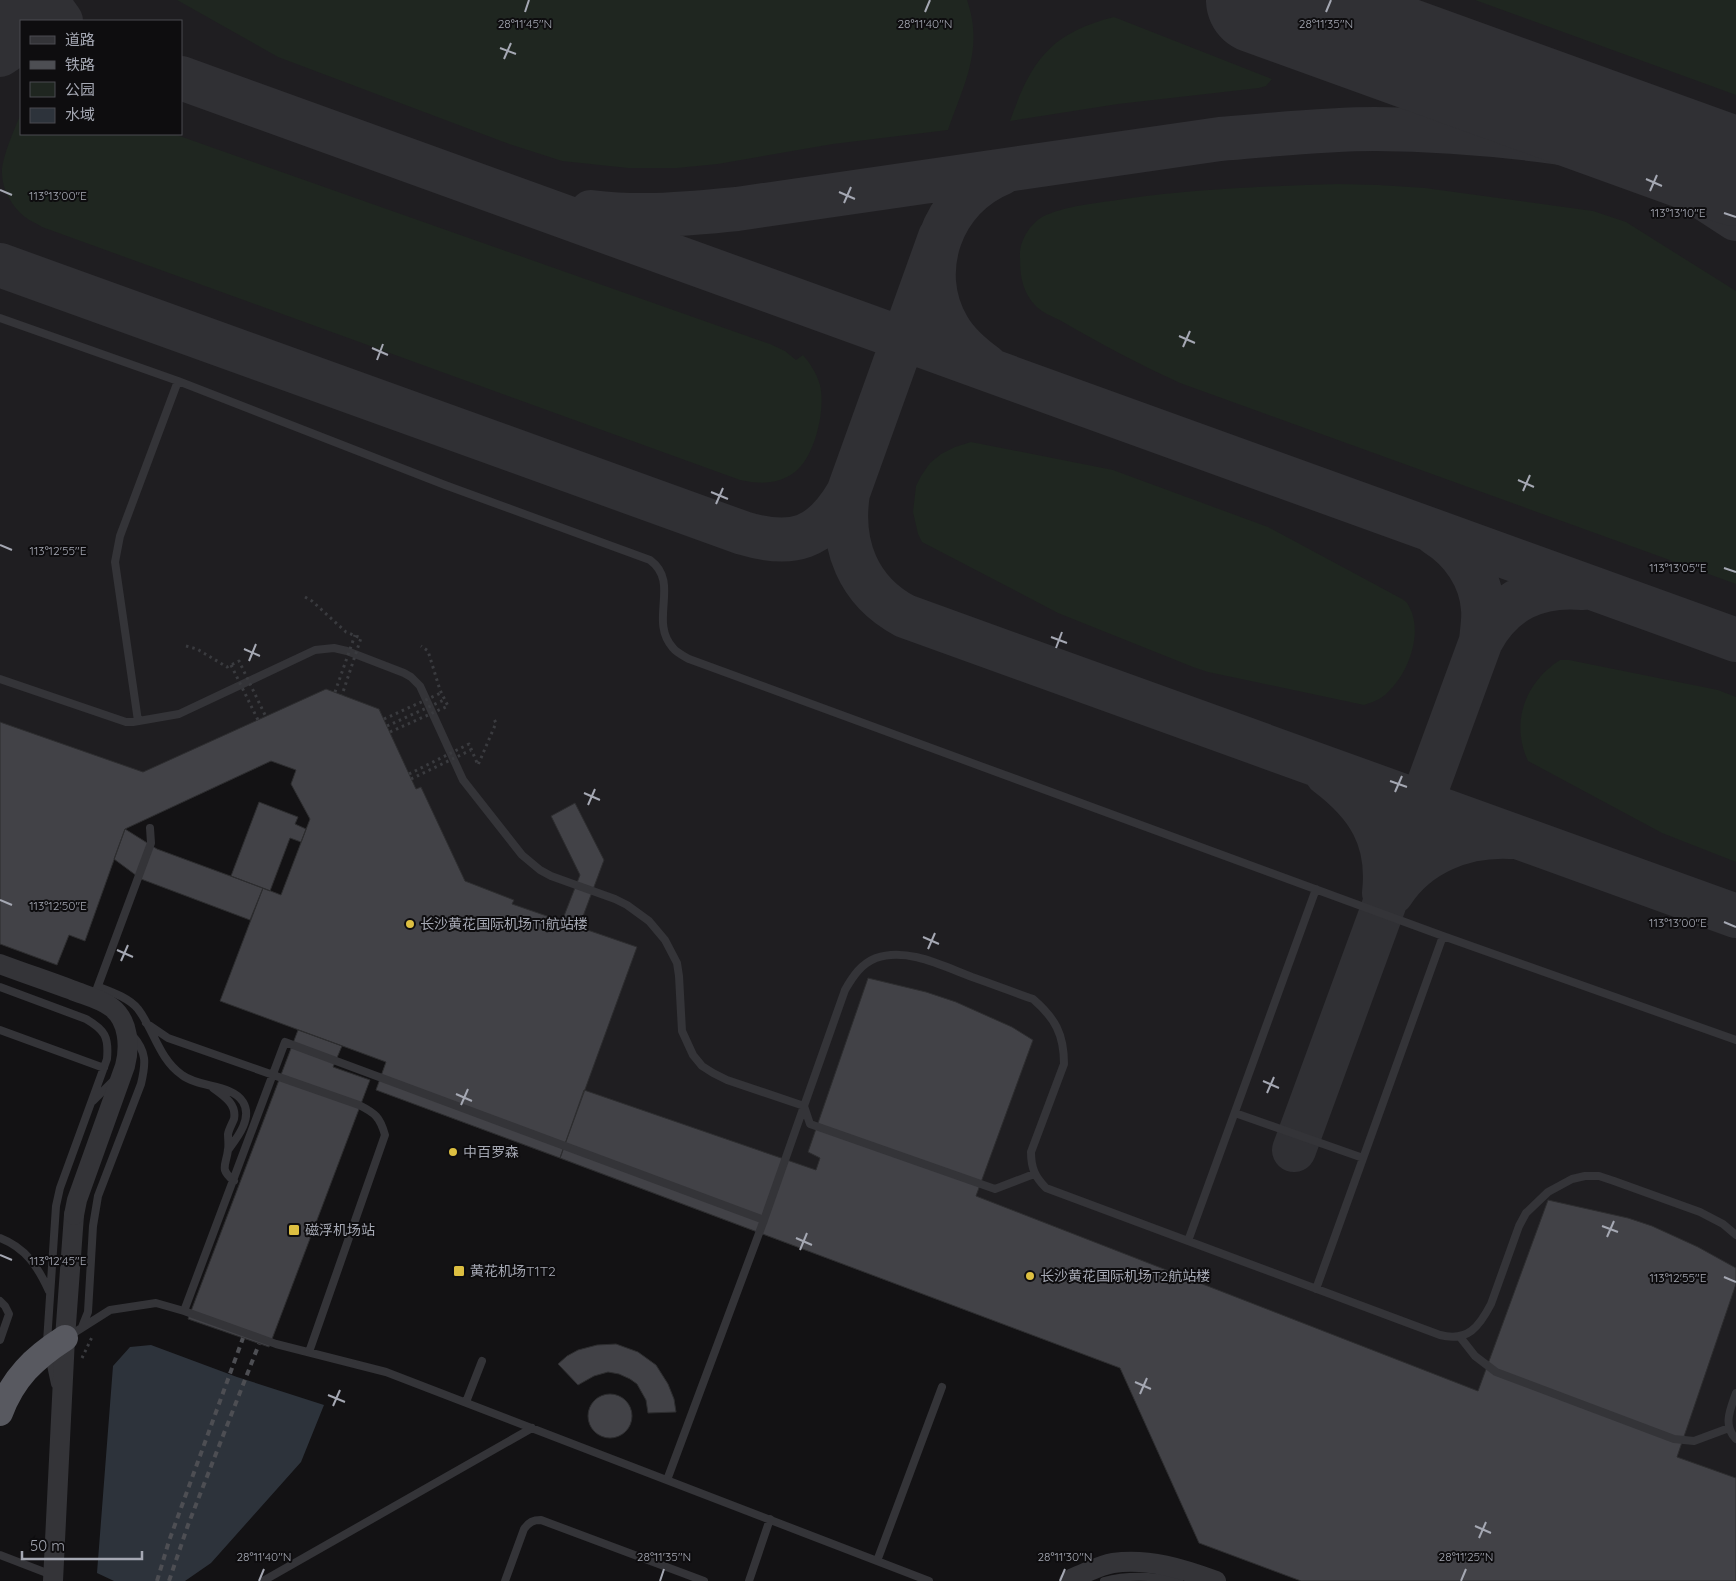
<svg xmlns="http://www.w3.org/2000/svg" width="1736" height="1581" font-family="Quicksand,'Noto Sans SC',sans-serif">
	<style>
		.built { fill: #1f1e21; fill-rule: evenodd }
		.green { fill: #1f2620 }
		.water { fill: #2d333b }
		.lines { fill: none; stroke-linecap: round; stroke-linejoin: round }
		.taxiway { stroke: #303034; stroke-width: 44 }
		.runway { stroke: #303034; stroke-width: 108 }
		.building { fill: #424247; stroke: #2d2d2f }
		.path { stroke: #3a3b3f; stroke-width: 3; stroke-dasharray: 2.5 4; stroke-linecap: butt }
		.service { stroke: #343438; stroke-width: 8 }
		.tertiary { stroke: #343438; stroke-width: 20 }
		.trunk { stroke: #585960; stroke-width: 26 }
		.rail { stroke: #4d4e53; stroke-width: 4; stroke-dasharray: 6 5; stroke-linecap: butt }
		.path-bridge { stroke: #3a3b3f; stroke-width: 3; stroke-dasharray: 2.5 4; stroke-linecap: butt }
		.tertiary-bridge { stroke: #343438; stroke-width: 20 }
		.ticks { fill: none; stroke: #a5a8b3; stroke-width: 2 }
		.poi-dot { fill: #ddbf41; stroke: #0e0d0f; stroke-width: 2 }
		.labels { text-anchor: middle; stroke-width: 4; stroke-linejoin: round; paint-order: stroke }
		.poi-label { font-size: 14px; fill: #a5a8b3; stroke: #0e0d0f; text-anchor: start }
		.ticks-label { font-size: 12px; text-anchor: middle; fill: #a5a8b3; stroke: #0e0d0f; stroke-width: 4; stroke-linejoin: round; paint-order: stroke }
	</style>
	<rect width="100%" height="100%" fill="#131214"/>
	<path class="built" d="M0,0H1736V1581L1251,1562L1199,1543L1120,1368L376,1090L386,1061L220,1001L263,888L281,895L310,819L291,784L296,770L272,761L125,829L85,941L69,935L57,965L0,944ZM21,21H181V134H21Z"/>
	<path class="green" d="M177,0H967C984,49 964,84 948,130L833,144L718,164L677,168H628L562,161L509,144L278,57Z
		M1475,0H1736V95Z
		M1114,17L1272,79L1266,86L1259,88L1118,104L1010,121C1031,61 1050,33 1114,17Z
		M21,114V134H174L770,344L785,351L796,360L803,355C810,363 817,374 820,385C826,409 815,457 795,472C778,485 759,484 740,480L42,227C36,223 30,221 25,217C12,207 2,189 2,173C1,160 15,127 21,114Z
		M1339,184L1379,185L1425,188L1593,211L1626,222L1736,291V584L1180,383C1140,365 1101,344 1063,322C1054,317 1040,312 1034,304C1021,289 1020,273 1020,254C1020,239 1032,221 1046,215C1071,205 1098,203 1124,199C1195,189 1267,186 1339,184Z
		M971,442L1113,470L1268,527L1391,593C1396,596 1404,599 1407,603C1425,629 1409,673 1388,692C1382,699 1373,702 1364,705L1208,672L1193,667L1058,613L922,542L918,534L913,512L916,486L921,476L930,463L941,454L955,447Z
		M1560,660H1569L1718,690L1736,697V862L1662,833L1528,761C1510,723 1525,682 1560,660Z"/>
	<path class="water" d="M151,1345L237,1377L324,1405L301,1462L211,1563L185,1581H114L97,1573L113,1366L130,1347Z"/>
	<g class="lines">
		<path class="taxiway" d="M46,0L61,21
			M1314,0C1407,50 1507,89 1601,137
			M0,12L25,21
			M0,55L21,41
			M181,78L1736,640
			M1667,174L1736,219
			M591,212C641,218 687,214 737,209L1220,139C1271,135 1323,129 1375,129C1493,130 1622,147 1736,179
			M0,265L743,533C793,548 821,539 848,493L940,237
			M986,366C971,355 957,343 948,327C915,271 942,197 1002,173
			M848,493C840,545 858,591 905,616L1736,916
			M1436,534C1462,550 1481,578 1483,609C1484,619 1482,630 1481,641
			M1327,774C1368,805 1390,839 1384,893
			M1392,893C1418,853 1464,835 1510,837
			M1294,1150L1481,641C1503,600 1538,584 1583,588"/>
		<path class="runway" d="M1260,0L1736,172"/>
	</g>
	<path class="building" d="M326,689L379,709L416,789L421,787L465,881L514,900L512,904L637,947L560,1158L376,1090L386,1062L220,1001L263,888L281,895L310,819L291,784L296,770L271,761L125,829L85,941L69,935L57,965L0,944V722L143,772Z
		M259,802L298,817L295,824L306,829L301,842L290,838L270,891L231,876Z
		M575,803L604,860L579,927L562,921L580,875L551,816Z
		M125,829L157,849L263,888L250,920L141,879L114,859Z
		M868,978L926,992L956,1002L1012,1027L1033,1040L976,1196L1478,1391L1548,1200L1628,1218L1652,1226L1698,1247L1736,1268V1284L1677,1457L1736,1478V1581H1301L1199,1543L1120,1368L560,1158L584,1090L816,1170L820,1158L808,1152Z
		M298,1030L342,1046L333,1067L370,1080L269,1347L188,1319Z
		M616,1344L638,1352L656,1365L668,1384L674,1399L676,1412L648,1413L646,1400L637,1384L630,1379L619,1374L608,1372L594,1376L578,1385L558,1364L567,1356L578,1350L597,1345Z
		M588 1416a22 22 0 1 1 44 0a22 22 0 1 1-44 0Z"/>
	<g class="lines">
		<path class="path" d="M82,1358L93,1335"/>
		<path class="service" d="M0,318L178,381L445,485L650,560C681,583 648,620 673,648C677,653 684,656 689,659L1443,936L1736,1040
			M0,679L126,722H133L179,714L315,650L334,648L347,651L404,673L411,677L420,686L463,780L522,855L540,870L551,876L615,899L627,905L649,921L665,940L677,963L679,976L682,1031L693,1055L702,1066L713,1073L727,1080L804,1106L845,990C853,976 861,964 876,958C907,947 943,966 972,977C992,984 1013,992 1033,999C1055,1018 1064,1034 1064,1064L1031,1152C1031,1168 1035,1177 1046,1188L1440,1335C1468,1342 1479,1327 1491,1304L1519,1226L1526,1213L1548,1192L1572,1179L1585,1176H1599L1614,1181L1700,1212L1723,1224L1736,1235
			M138,721L115,562L120,536L178,381
			M0,987L86,1019C105,1030 109,1037 107,1059L60,1188L56,1206L47,1342
			M99,987C112,992 129,998 138,1009C154,1030 159,1059 182,1075C199,1088 232,1084 243,1102C253,1118 237,1138 228,1150
			M96,991L151,843L150,828
			M146,1023L168,1038L359,1105C375,1113 380,1117 385,1135L309,1352
			M0,1030L104,1068
			M213,1088C224,1096 237,1104 234,1119C232,1124 229,1129 228,1134C228,1139 229,1145 228,1150C226,1166 219,1169 234,1181
			M93,1101L113,1081
			M804,1106L810,1124L995,1189L1034,1174
			M1235,1113L1363,1158
			M764,1220L804,1106
			M0,1238C26,1248 38,1267 49,1291
			M1188,1241L1316,889
			M1316,1289L1443,936
			M0,1301L5,1306L9,1314L0,1340
			M184,1311L285,1042L764,1220L667,1480
			M82,1327L88,1312L93,1226L98,1196L141,1084C146,1063 147,1052 132,1035
			M69,1336L110,1310L156,1303L184,1311L276,1344L386,1372L929,1581
			M1460,1337L1475,1356L1496,1372L1674,1439L1694,1441L1729,1428
			M49,1356L55,1384
			M1736,1393C1731,1408 1722,1425 1736,1439
			M466,1402L482,1361
			M0,1555L52,1575
			M877,1561L942,1387
			M263,1581L532,1428
			M505,1581L524,1529C529,1522 533,1520 541,1520L704,1581
			M749,1581L770,1519
			M1104,1581C1130,1574 1154,1576 1179,1581"/>
		<path class="tertiary" d="M53,1581L65,1338L74,1215
			M1069,1581L1073,1578C1086,1573 1100,1565 1113,1563C1149,1558 1183,1569 1216,1581"/>
		<path class="trunk" d="M0,1413C13,1378 34,1358 65,1338"/>
		<path class="rail" d="M157,1581L169,1541L243,1338
			M169,1581L188,1525L259,1344"/>
		<path class="path-bridge" d="M305,597L312,601L346,632L361,638L342,695
			M186,646L197,649L227,667L239,661L266,717
			M231,665L258,720
			M335,692L355,635
			M384,719L441,693
			M387,726L444,700
			M390,732L448,706L440,690L428,651L421,646
			M409,774L469,744L478,765L496,723L493,717
			M411,779L471,750"/>
		<path class="tertiary-bridge" d="M0,964C24,973 48,981 72,990C84,995 101,999 111,1007C129,1020 130,1047 125,1066L77,1200L74,1215"/>
	</g>
	<path class="ticks" d="M525,12L529,0M925,12L930,0M1326,12L1331,0M500,48L516,54M504,59L511,43M1646,179L1662,186M0,190L12,195M1650,191L1657,175M839,192L855,199M844,203L851,187M1724,213L1736,217M1179,336L1195,343M1183,347L1190,331M372,348L388,355M377,360L383,344M1518,480L1534,487M1523,491L1530,475M711,492L728,499M716,504L723,488M0,545L12,550M1724,568L1736,572M1051,637L1067,643M1056,648L1062,632M244,649L260,656M249,661L256,644M1390,781L1407,787M1395,792L1402,776M584,793L600,800M588,805L595,789M0,900L12,905M1724,922L1736,927M923,937L939,944M928,949L935,933M117,950L133,957M121,961L128,945M1263,1081L1279,1088M1267,1093L1274,1077M456,1094L472,1101M461,1105L468,1089M1602,1226L1618,1232M1607,1237L1614,1221M796,1238L812,1245M800,1250L807,1233M0,1255L12,1260M1724,1277L1736,1282M1135,1382L1151,1389M1140,1394L1147,1378M328,1395L345,1402M333,1406L340,1390M1475,1526L1491,1533M1479,1538L1486,1522M259,1581L264,1569M660,1581L664,1569M1060,1581L1065,1569M1461,1581L1466,1569"/>
	<g class="poi-dot">
		<circle cx="410" cy="924" r="5"/>
		<circle cx="453" cy="1152" r="5"/>
		<rect x="288" y="1224" width="12" height="12" rx="2.5"/>
		<rect x="453" y="1265" width="12" height="12" rx="2.5"/>
		<circle cx="1030" cy="1276" r="5"/>
	</g>
	<g class="labels">
		<g class="poi-label">
			<text x="420" y="929">长沙黄花国际机场T1航站楼</text>
			<text x="463" y="1157">中百罗森</text>
			<text x="305" y="1235">磁浮机场站</text>
			<text x="470" y="1276">黄花机场T1T2</text>
			<text x="1040" y="1281">长沙黄花国际机场T2航站楼</text>
		</g>
	</g>
	<g class="ticks-label">
		<text x="525" y="28">28°11'45"N</text>
		<text x="925" y="28">28°11'40"N</text>
		<text x="1326" y="28">28°11'35"N</text>
		<text x="58" y="200">113°13'00"E</text>
		<text x="1678" y="217">113°13'10"E</text>
		<text x="58" y="555">113°12'55"E</text>
		<text x="1678" y="572">113°13'05"E</text>
		<text x="58" y="910">113°12'50"E</text>
		<text x="1678" y="927">113°13'00"E</text>
		<text x="58" y="1265">113°12'45"E</text>
		<text x="1678" y="1282">113°12'55"E</text>
		<text x="264" y="1561">28°11'40"N</text>
		<text x="664" y="1561">28°11'35"N</text>
		<text x="1065" y="1561">28°11'30"N</text>
		<text x="1466" y="1561">28°11'25"N</text>
	</g>
	<rect x="20" y="20" width="162" height="115" fill="#0e0d0f" stroke="#4a4b51"/>
	<rect x="30" y="36" width="25" height="8" fill="#343438" stroke="#4a4b51"/>
	<text x="65" y="45" font-size="15" fill="#a5a8b3">道路</text>
	<rect x="30" y="61" width="25" height="8" fill="#4d4e53" stroke="#4a4b51"/>
	<text x="65" y="70" font-size="15" fill="#a5a8b3">铁路</text>
	<rect x="30" y="82" width="25" height="15" fill="#1f2620" stroke="#4a4b51"/>
	<text x="65" y="95" font-size="15" fill="#a5a8b3">公园</text>
	<rect x="30" y="108" width="25" height="15" fill="#2d333b" stroke="#4a4b51"/>
	<text x="65" y="120" font-size="15" fill="#a5a8b3">水域</text>
	<path d="M22 1551v8h120v-8" fill="none" stroke="#a5a8b3" stroke-width="2.5"/>
	<text x="30" y="1551" font-size="15" fill="#a5a8b3" stroke="#0e0d0f" stroke-width="4" paint-order="stroke">50 m</text>
</svg>
